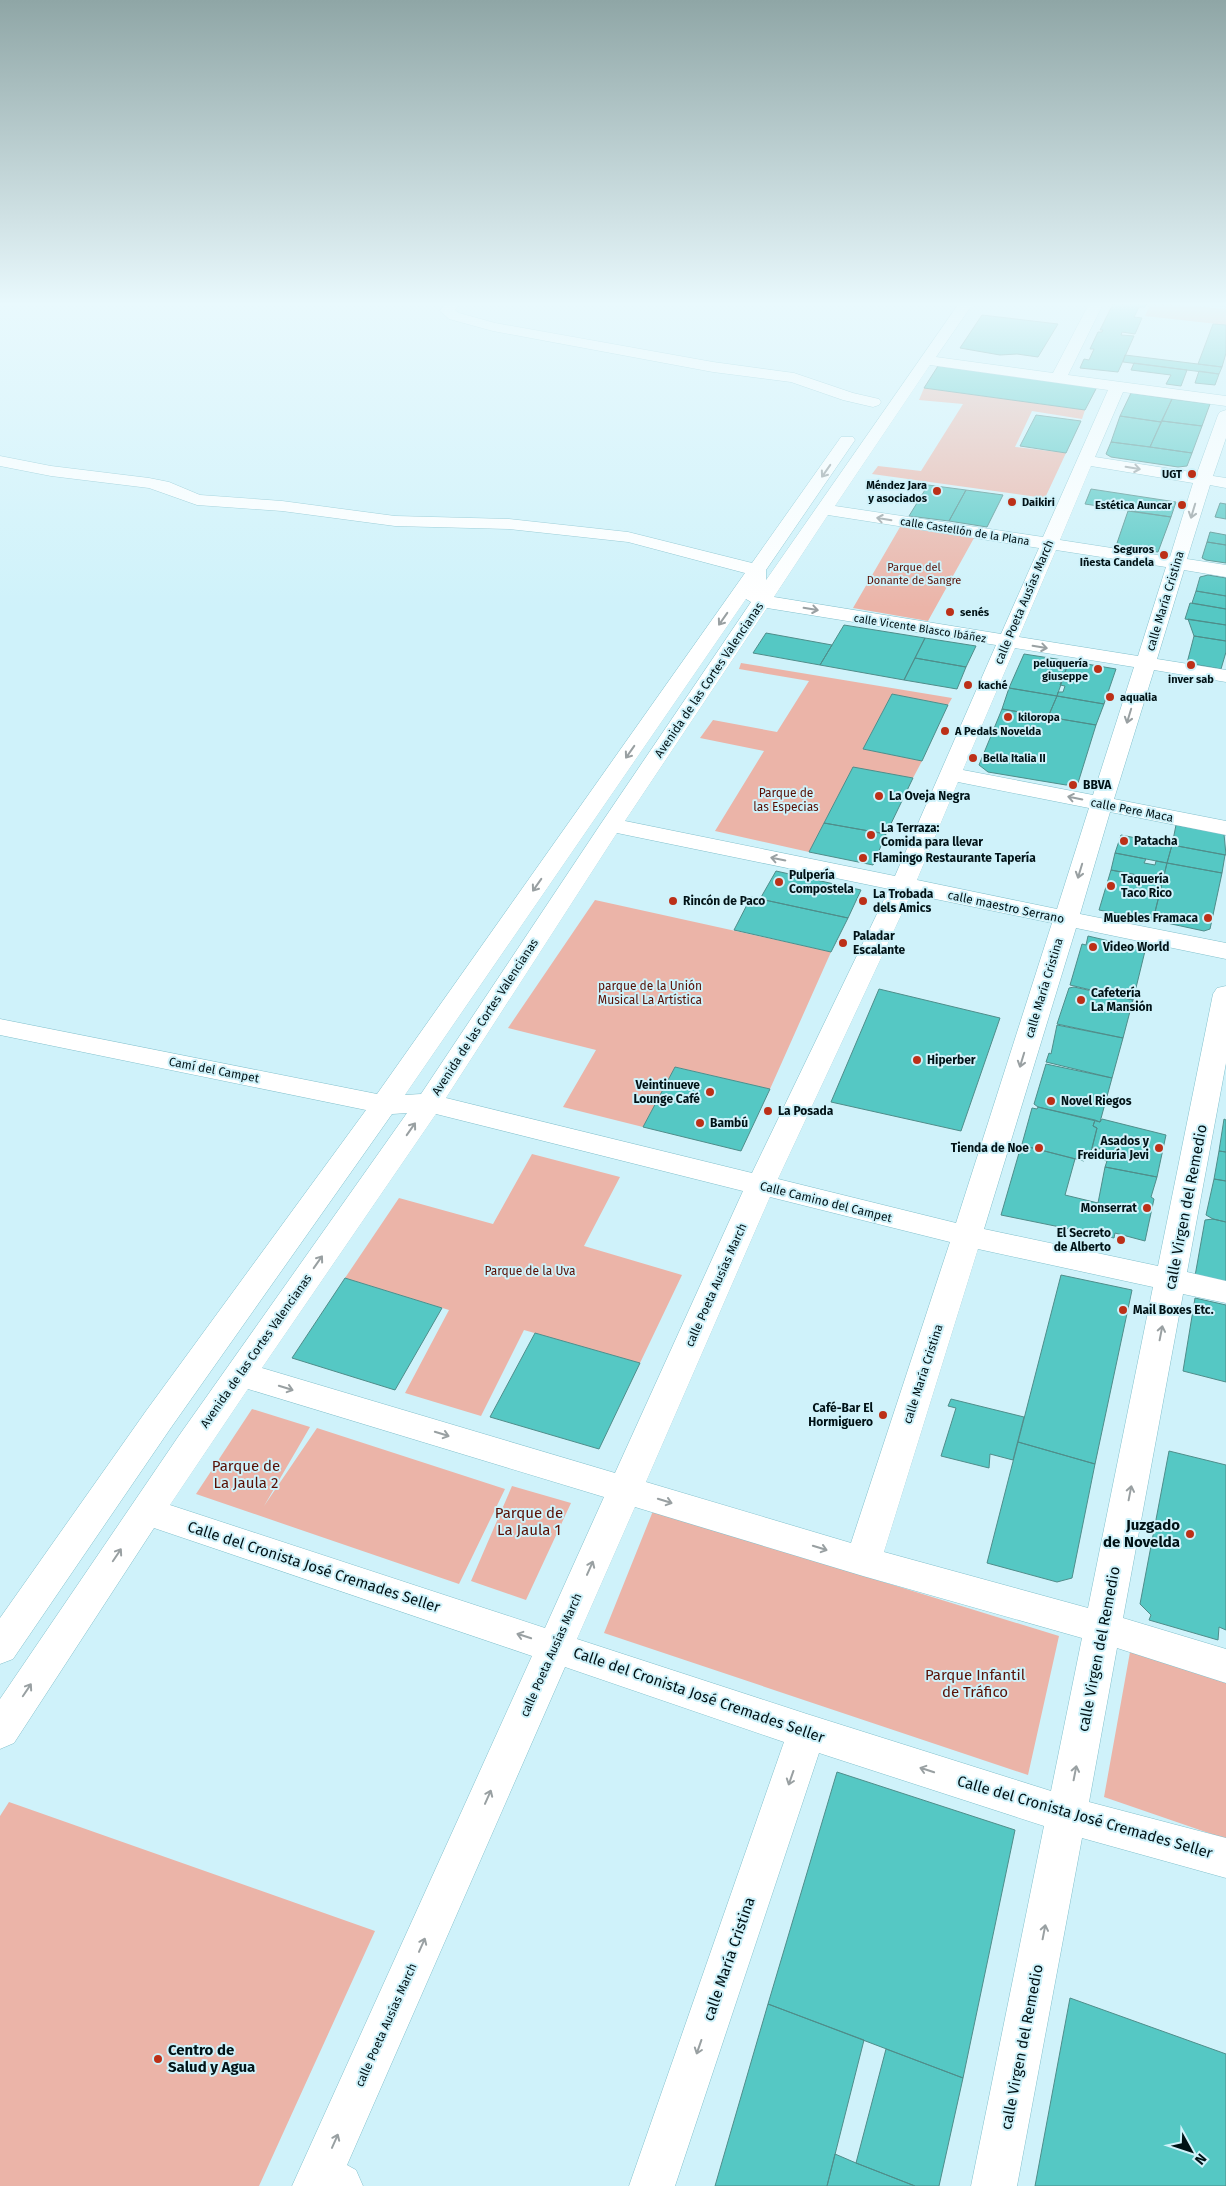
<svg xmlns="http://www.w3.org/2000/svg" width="1226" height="2186" font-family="'Fira Sans',sans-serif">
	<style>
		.green { fill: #ebb4a8 }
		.building { fill: #55c8c4; stroke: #4f8d8a }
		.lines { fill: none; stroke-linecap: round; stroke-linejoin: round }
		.minor-casing { stroke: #83c0cc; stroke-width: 1 }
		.minor { fill: #fff; fill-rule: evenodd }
		.oneway { stroke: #99a0a2 }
		.poi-dot { fill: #bc3018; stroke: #cff2fa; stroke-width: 2 }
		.labels { text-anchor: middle; stroke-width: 4; stroke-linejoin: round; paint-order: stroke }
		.far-poi-label { font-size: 11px; font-weight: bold; fill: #001216; stroke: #cff2fa; text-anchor: start }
		.far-street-label { font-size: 11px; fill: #001216; stroke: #cff2fa }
		.far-park-label { font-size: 11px; fill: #580f04; stroke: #cff2fa }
		.street-label { font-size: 12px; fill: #001216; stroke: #cff2fa }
		.poi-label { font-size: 12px; font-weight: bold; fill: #001216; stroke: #cff2fa; text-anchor: start }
		.park-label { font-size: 12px; fill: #580f04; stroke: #cff2fa }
		.near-street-label { font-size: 15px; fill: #001216; stroke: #cff2fa }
		.near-park-label { font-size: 15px; fill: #580f04; stroke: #cff2fa }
		.near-poi-label { font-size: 15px; font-weight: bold; fill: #001216; stroke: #cff2fa; text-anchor: end }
	</style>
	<rect width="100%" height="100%" fill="#cff2fa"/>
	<path class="green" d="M1151,302L1226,309V325L1145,316Z
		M924,388L1085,410L1082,419L1032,411L1015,447L1066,453L1045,498L872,474L878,466L921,471L963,404L919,400Z
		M900,527L974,538L928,621L853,608Z
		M741,663L952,698L948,705L892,694L863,749L922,761L913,778L853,768L809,852L715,831L764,751L700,738L713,720L777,732L809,681L739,669Z
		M595,900L831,952L770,1089L676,1067L643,1127L563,1107L596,1050L508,1028Z
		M532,1154L620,1177L584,1246L682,1275L640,1363L524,1330L481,1416L405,1393L449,1310L345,1278L399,1198L493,1224Z
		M252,1409L310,1427L264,1506L317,1428L505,1489L459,1584L196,1494Z
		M512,1486L571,1503L526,1600L471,1581Z
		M653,1511L1059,1636L1028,1775L604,1633Z
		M1130,1652L1226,1683V1839L1104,1797Z
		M9,1802L375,1931L259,2186H0V1816Z"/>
	<path class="building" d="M1114,302H1147L1145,307H1139L1134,317L1142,318L1135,334L1122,332L1121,335L1134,336L1118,372L1080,368L1084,359L1089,360L1094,349H1090L1098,332H1102L1103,330H1100Z
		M982,315L1058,324L1038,357L1017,354L1000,355L960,348Z
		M1213,324L1226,325V353L1222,367L1198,364Z
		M1125,355L1222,367L1219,374L1123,362Z
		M1134,363L1187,370L1181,386L1166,384L1171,375L1131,370Z
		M938,366L1097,387L1085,410L924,388Z
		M1199,371L1219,374L1215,385L1195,383Z
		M1131,393L1172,399L1161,422L1120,416Z
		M1172,399L1210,404L1202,426L1162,421Z
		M1036,415L1081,421L1066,453L1020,446Z
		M1120,416L1161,422L1150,447L1111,442Z
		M1162,421L1202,426L1192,453L1150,447Z
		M1111,442L1150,447L1192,453L1187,466L1178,467L1111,457L1106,454Z
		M928,485L966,490L949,521L909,516Z
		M1091,489L1176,502L1171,517L1085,504Z
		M966,490L1003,495L987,527L949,521Z
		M1220,503L1226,504V519L1215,517Z
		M1128,511L1171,517L1158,552L1116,546Z
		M1210,532L1226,535V545L1207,542Z
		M1207,542L1226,545V563L1206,560L1202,558Z
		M1208,575L1226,578V596L1196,591L1200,577Z
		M1196,591L1226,596V609L1192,603Z
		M1190,603L1226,609V625L1185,619Z
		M1188,619L1226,625V641L1194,636Z
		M844,625L925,638L904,680L820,665Z
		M766,633L832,645L820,665L753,653Z
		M1194,636L1226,641V652L1221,669L1187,663Z
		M925,638L976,646L966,667L915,658Z
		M1024,654L1069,661L1057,696L1009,688Z
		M915,658L966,667L957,689L904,680Z
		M1069,661L1116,669L1104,704L1057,696L1058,692H1063L1065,686L1060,685Z
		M1009,688L1057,696L1048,717L1002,709Z
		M892,694L948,705L922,761L863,749Z
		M1057,696L1104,704L1096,725L1048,717Z
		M1002,709L1096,725L1078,783L1066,785L988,772L979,765Z
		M853,767L913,778L886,834L824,823Z
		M824,823L886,834L873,865L809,852Z
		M1176,825L1224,834L1226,855L1172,845Z
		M1121,835L1172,845L1167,863L1115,853Z
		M1172,845L1225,855L1222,873L1167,863Z
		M1115,853L1146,859L1144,863L1155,865L1156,861L1167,863L1163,880L1111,870Z
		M1167,863L1222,873L1210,929L1204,931L1153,920Z
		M1111,870L1163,880L1153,920L1099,910Z
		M776,871L861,890L848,918L760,899Z
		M751,897L760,899L848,918L831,952L734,930Z
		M1088,936L1135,947L1145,951L1133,1000L1070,985L1082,944L1086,945Z
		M1074,987L1133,1000L1123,1038L1057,1024L1069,988Z
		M879,989L1000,1018L961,1131L831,1102Z
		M1057,1025L1123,1038L1112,1078L1046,1062L1049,1053L1051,1054Z
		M1046,1064L1112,1078L1100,1122L1038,1107L1034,1104Z
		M675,1067L770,1089L741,1151L643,1127Z
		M1038,1107L1095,1120L1093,1126L1097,1128L1092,1148L1090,1154L1086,1153L1084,1161L1025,1146L1022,1144L1032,1108L1037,1109Z
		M1102,1119L1166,1135L1157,1177L1105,1167L1107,1161L1099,1159L1101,1149L1092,1148L1097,1128L1093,1126L1095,1120L1100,1122Z
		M1224,1119L1226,1120V1152L1219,1151Z
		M1025,1146L1075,1159L1065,1195L1098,1203L1105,1167L1157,1177L1151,1197L1154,1199L1145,1241L1115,1233L1114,1238L1001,1215L1019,1153H1022Z
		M1219,1151L1226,1152V1181L1214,1179Z
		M1214,1179L1226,1181V1222L1213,1219L1206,1215Z
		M1213,1219L1226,1222V1282L1195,1276L1205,1220Z
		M1061,1275L1132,1290L1095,1464L1018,1442Z
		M345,1278L442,1308L395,1390L292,1358Z
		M1195,1298L1226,1305V1382L1183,1371Z
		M535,1333L640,1363L599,1449L490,1417Z
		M951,1399L1024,1417L1013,1460L990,1454L989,1468L941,1456L956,1408L948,1406Z
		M1018,1442L1095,1464L1072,1578L1057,1582L987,1563Z
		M1169,1451L1226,1465V1630L1219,1627L1218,1640L1149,1620L1151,1615L1140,1604Z
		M837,1772L1015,1830L963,2078L768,2004Z
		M1070,1998L1226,2054V2186H1035Z
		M768,2004L864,2040L827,2186H715Z
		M886,2049L963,2078L939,2186H915L856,2163Z
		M835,2154L856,2163L915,2186H827Z"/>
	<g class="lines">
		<g class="minor-casing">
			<path id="minor" d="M447,302H461L455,310L459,313L495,323L713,362L794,373L853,393L879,399L881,402L879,405L873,407L843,400L791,382L713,372L493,331L449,319L440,311Z
				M960,302H974L936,357L1053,373L1090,302H1104L1068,375L1226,396V406L1123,392L1095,457L1197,473L1218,415L1220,412L1226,410V438L1213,476L1226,478V488L1210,485L1187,559L1226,565V577L1184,570L1157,659L1226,670V682L1154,670L1114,799L1226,821V835L1110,812L1080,914L1226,943V959L1076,928L984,1229L1158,1266L1213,994L1217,988L1226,986V1063L1187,1272L1226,1281V1303L1183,1294L1123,1618L1226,1649V1683L1117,1648L1089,1802L1226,1838V1878L1082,1838L1017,2186H971L1044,1826L819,1753L675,2186H629L784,1742L565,1667L347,2165L356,2170L363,2186H292L532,1656L154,1528L14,1743L0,1749V1699L178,1437L407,1113L392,1114L170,1429L13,1659L0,1664V1618L146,1411L366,1110L0,1035V1019L377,1094L745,573L628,542L509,529L395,526L282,511L197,505L149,488L51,476L0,466V456L51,466L149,478L169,482L200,495L282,501L395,516L509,519L628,532L752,563L841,437H853L855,440L766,570V580ZM930,365L1108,390L1043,537L835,506ZM1091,466L1193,483L1170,557L1060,540ZM828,515L1039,548L1001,634L774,597ZM1056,550L1166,567L1138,656L1019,637ZM746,599L751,602L600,825L421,1094L405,1095ZM767,608L996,645L895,876L625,821ZM1015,648L1134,667L1093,795L963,770ZM958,782L1089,808L1057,909L917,880ZM617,833L889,889L752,1173L446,1098ZM911,894L1052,923L956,1223L778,1179ZM436,1114L743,1191L615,1473L262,1368ZM770,1197L950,1242L851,1543L646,1482ZM978,1249L1153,1287L1088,1608L884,1552ZM248,1389L604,1497L545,1628L170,1505ZM635,1507L863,1576L1082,1638L1051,1791L807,1714L577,1639Z
				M1213,302H1226V307L1215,305Z"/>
		</g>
		<use href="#minor" class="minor"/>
	</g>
	<defs><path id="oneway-shaft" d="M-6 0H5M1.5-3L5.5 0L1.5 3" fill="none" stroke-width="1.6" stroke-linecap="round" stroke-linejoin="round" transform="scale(1.25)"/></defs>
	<g class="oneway">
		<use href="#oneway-shaft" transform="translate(1133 468) rotate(9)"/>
		<use href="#oneway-shaft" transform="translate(826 471) rotate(125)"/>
		<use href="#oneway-shaft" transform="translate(1193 511) rotate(107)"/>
		<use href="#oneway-shaft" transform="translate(884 519) rotate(-171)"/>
		<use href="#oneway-shaft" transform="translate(811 609) rotate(9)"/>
		<use href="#oneway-shaft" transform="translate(723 619) rotate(125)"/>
		<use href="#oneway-shaft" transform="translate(1040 647) rotate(9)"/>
		<use href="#oneway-shaft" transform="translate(1129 716) rotate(107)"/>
		<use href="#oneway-shaft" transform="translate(630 752) rotate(125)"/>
		<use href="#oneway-shaft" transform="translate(1075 798) rotate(-169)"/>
		<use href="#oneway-shaft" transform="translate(778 859) rotate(-169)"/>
		<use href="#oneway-shaft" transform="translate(1080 871) rotate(107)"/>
		<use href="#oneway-shaft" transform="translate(537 885) rotate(125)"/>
		<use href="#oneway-shaft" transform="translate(1022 1060) rotate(107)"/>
		<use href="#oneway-shaft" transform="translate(411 1129) rotate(-55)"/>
		<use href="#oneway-shaft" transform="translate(318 1262) rotate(-55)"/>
		<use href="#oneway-shaft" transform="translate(1161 1333) rotate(-79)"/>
		<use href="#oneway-shaft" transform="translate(286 1388) rotate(17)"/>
		<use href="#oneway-shaft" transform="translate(442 1434) rotate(17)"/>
		<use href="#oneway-shaft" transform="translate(1130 1493) rotate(-79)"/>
		<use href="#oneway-shaft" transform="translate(665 1501) rotate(17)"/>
		<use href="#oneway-shaft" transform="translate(820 1548) rotate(17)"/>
		<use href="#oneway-shaft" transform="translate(117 1555) rotate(-56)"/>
		<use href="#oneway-shaft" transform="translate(590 1568) rotate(-66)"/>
		<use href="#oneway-shaft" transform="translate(524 1636) rotate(-162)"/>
		<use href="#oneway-shaft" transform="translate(27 1690) rotate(-56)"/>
		<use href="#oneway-shaft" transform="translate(927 1770) rotate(-162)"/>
		<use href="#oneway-shaft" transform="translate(1075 1773) rotate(-79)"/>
		<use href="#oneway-shaft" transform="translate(791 1778) rotate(109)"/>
		<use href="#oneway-shaft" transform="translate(488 1797) rotate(-66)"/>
		<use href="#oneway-shaft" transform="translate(1044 1932) rotate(-79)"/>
		<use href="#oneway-shaft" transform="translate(422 1945) rotate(-66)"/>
		<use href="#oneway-shaft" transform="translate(699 2047) rotate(109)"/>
		<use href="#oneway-shaft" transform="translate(335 2141) rotate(-66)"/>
	</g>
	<linearGradient id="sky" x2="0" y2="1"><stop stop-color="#8fa6a6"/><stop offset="0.5" stop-color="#e9f9fd"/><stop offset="1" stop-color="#e9f9fd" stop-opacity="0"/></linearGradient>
	<rect width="1226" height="608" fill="url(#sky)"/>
	<g class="poi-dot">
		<circle cx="1192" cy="474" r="5"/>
		<circle cx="937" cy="491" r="5"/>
		<circle cx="1012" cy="502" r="5"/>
		<circle cx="1182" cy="505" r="5"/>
		<circle cx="1164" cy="555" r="5"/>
		<circle cx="950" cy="612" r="5"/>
		<circle cx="1191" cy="665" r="5"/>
		<circle cx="1098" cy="669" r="5"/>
		<circle cx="968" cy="685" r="5"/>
		<circle cx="1110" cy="697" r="5"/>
		<circle cx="1008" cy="717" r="5"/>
		<circle cx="945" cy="731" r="5"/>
		<circle cx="973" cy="758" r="5"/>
		<circle cx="1073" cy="785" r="5"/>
		<circle cx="879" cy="796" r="5"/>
		<circle cx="871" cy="835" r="5"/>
		<circle cx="1124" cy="841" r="5"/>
		<circle cx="863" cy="858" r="5"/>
		<circle cx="779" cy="882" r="5"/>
		<circle cx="1111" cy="886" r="5"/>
		<circle cx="673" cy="901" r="5"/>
		<circle cx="863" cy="901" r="5"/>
		<circle cx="1208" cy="918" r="5"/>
		<circle cx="843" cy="943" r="5"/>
		<circle cx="1093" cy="947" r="5"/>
		<circle cx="1081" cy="1000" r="5"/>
		<circle cx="917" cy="1060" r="5"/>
		<circle cx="710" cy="1092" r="5"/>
		<circle cx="1051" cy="1101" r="5"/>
		<circle cx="768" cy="1111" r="5"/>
		<circle cx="700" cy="1123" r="5"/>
		<circle cx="1039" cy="1148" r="5"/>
		<circle cx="1159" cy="1148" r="5"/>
		<circle cx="1147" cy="1208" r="5"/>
		<circle cx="1121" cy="1240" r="5"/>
		<circle cx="1123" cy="1310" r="5"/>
		<circle cx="883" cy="1415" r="5"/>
		<circle cx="1190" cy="1534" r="5"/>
		<circle cx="158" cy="2059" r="5"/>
	</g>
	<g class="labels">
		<g class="far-poi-label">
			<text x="1182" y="478" text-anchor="end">UGT</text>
			<text x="927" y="489" text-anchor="end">Méndez Jara<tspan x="927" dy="13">y asociados</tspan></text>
			<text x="1022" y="506">Daikiri</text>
			<text x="1172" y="509" text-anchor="end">Estética Auncar</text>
			<text x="1154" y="553" text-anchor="end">Seguros<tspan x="1154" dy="13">Iñesta Candela</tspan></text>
			<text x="960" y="616">senés</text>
			<text x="1088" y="667" text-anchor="end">peluquería<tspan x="1088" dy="13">giuseppe</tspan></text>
			<text x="1191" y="683" text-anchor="middle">inver sab</text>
			<text x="978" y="689">kaché</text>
			<text x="1120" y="701">aqualia</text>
			<text x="1018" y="721">kiloropa</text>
			<text x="955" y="735">A Pedals Novelda</text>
			<text x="983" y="762">Bella Italia II</text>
		</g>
		<g class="far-street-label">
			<text transform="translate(965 531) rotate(9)" y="4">calle Castellón de la Plana</text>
			<text transform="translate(920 628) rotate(9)" y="4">calle Vicente Blasco Ibáñez</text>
		</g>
		<g class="far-park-label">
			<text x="914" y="571">Parque del<tspan x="914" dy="13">Donante de Sangre</tspan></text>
		</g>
		<g class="street-label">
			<text transform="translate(1165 601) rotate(-73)" y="4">calle María Cristina</text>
			<text transform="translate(1024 602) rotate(-67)" y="4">calle Poeta Ausías March</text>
			<text transform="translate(709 680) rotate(-56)" y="4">Avenida de las Cortes Valencianas</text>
			<text transform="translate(1132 810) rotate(11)" y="4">calle Pere Maca</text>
			<text transform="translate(1006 907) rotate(12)" y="4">calle maestro Serrano</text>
			<text transform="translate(1044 988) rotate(-73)" y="4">calle María Cristina</text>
			<text transform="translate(485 1017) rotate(-57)" y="4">Avenida de las Cortes Valencianas</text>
			<text transform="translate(214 1070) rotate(11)" y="4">Camí del Campet</text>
			<text transform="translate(826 1202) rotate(14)" y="4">Calle Camino del Campet</text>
			<text transform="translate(716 1285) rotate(-66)" y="4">calle Poeta Ausías March</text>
			<text transform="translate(256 1351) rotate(-55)" y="4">Avenida de las Cortes Valencianas</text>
			<text transform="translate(923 1374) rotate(-72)" y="4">calle María Cristina</text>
			<text transform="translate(551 1655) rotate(-66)" y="4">calle Poeta Ausías March</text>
			<text transform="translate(386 2025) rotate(-66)" y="4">calle Poeta Ausías March</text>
		</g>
		<g class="poi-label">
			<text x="1083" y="789">BBVA</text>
			<text x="889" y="800">La Oveja Negra</text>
			<text x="881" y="832">La Terraza:<tspan x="881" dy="14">Comida para llevar</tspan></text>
			<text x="1134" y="845">Patacha</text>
			<text x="873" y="862">Flamingo Restaurante Tapería</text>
			<text x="789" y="879">Pulpería<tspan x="789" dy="14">Compostela</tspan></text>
			<text x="1121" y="883">Taquería<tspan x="1121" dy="14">Taco Rico</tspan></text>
			<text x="873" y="898">La Trobada<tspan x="873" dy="14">dels Amics</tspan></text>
			<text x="683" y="905">Rincón de Paco</text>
			<text x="1198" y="922" text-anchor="end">Muebles Framaca</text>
			<text x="853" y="940">Paladar<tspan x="853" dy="14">Escalante</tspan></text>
			<text x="1103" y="951">Video World</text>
			<text x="1091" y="997">Cafetería<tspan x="1091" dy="14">La Mansión</tspan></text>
			<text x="927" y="1064">Hiperber</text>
			<text x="700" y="1089" text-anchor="end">Veintinueve<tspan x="700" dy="14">Lounge Café</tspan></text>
			<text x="1061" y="1105">Novel Riegos</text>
			<text x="778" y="1115">La Posada</text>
			<text x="710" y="1127">Bambú</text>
			<text x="1149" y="1145" text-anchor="end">Asados y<tspan x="1149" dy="14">Freiduría Jevi</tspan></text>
			<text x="1029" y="1152" text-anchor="end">Tienda de Noe</text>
			<text x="1137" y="1212" text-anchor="end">Monserrat</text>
			<text x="1111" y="1237" text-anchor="end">El Secreto<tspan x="1111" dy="14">de Alberto</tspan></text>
			<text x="1133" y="1314">Mail Boxes Etc.</text>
			<text x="873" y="1412" text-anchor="end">Café-Bar El<tspan x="873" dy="14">Hormiguero</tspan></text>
		</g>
		<g class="park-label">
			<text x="786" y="797">Parque de<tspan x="786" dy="14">las Especias</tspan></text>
			<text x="650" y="990">parque de la Unión<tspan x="650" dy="14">Musical La Artística</tspan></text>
			<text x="530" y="1275">Parque de la Uva</text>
		</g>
		<g class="near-street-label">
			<text transform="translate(1186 1207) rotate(-79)" y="5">calle Virgen del Remedio</text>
			<text transform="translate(314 1567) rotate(18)" y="5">Calle del Cronista José Cremades Seller</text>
			<text transform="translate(1099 1649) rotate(-79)" y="5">calle Virgen del Remedio</text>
			<text transform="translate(699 1695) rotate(19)" y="5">Calle del Cronista José Cremades Seller</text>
			<text transform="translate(1085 1817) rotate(16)" y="5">Calle del Cronista José Cremades Seller</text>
			<text transform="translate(729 1959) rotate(-71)" y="5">calle María Cristina</text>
			<text transform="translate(1022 2047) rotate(-79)" y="5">calle Virgen del Remedio</text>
		</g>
		<g class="near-park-label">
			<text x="246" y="1471">Parque de<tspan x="246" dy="17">La Jaula 2</tspan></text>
			<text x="529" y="1518">Parque de<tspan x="529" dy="17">La Jaula 1</tspan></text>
			<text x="975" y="1680">Parque Infantil<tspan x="975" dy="17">de Tráfico</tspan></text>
		</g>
		<g class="near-poi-label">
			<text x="1180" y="1530">Juzgado<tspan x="1180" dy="17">de Novelda</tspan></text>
			<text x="168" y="2055" text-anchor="start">Centro de<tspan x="168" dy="17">Salud y Agua</tspan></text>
		</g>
	</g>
	<g transform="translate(1191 2151) rotate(130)" stroke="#cff2fa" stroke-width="4" paint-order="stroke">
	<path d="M0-4L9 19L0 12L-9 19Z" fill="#001216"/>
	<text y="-8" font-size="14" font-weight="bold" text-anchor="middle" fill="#001216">N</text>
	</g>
</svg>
